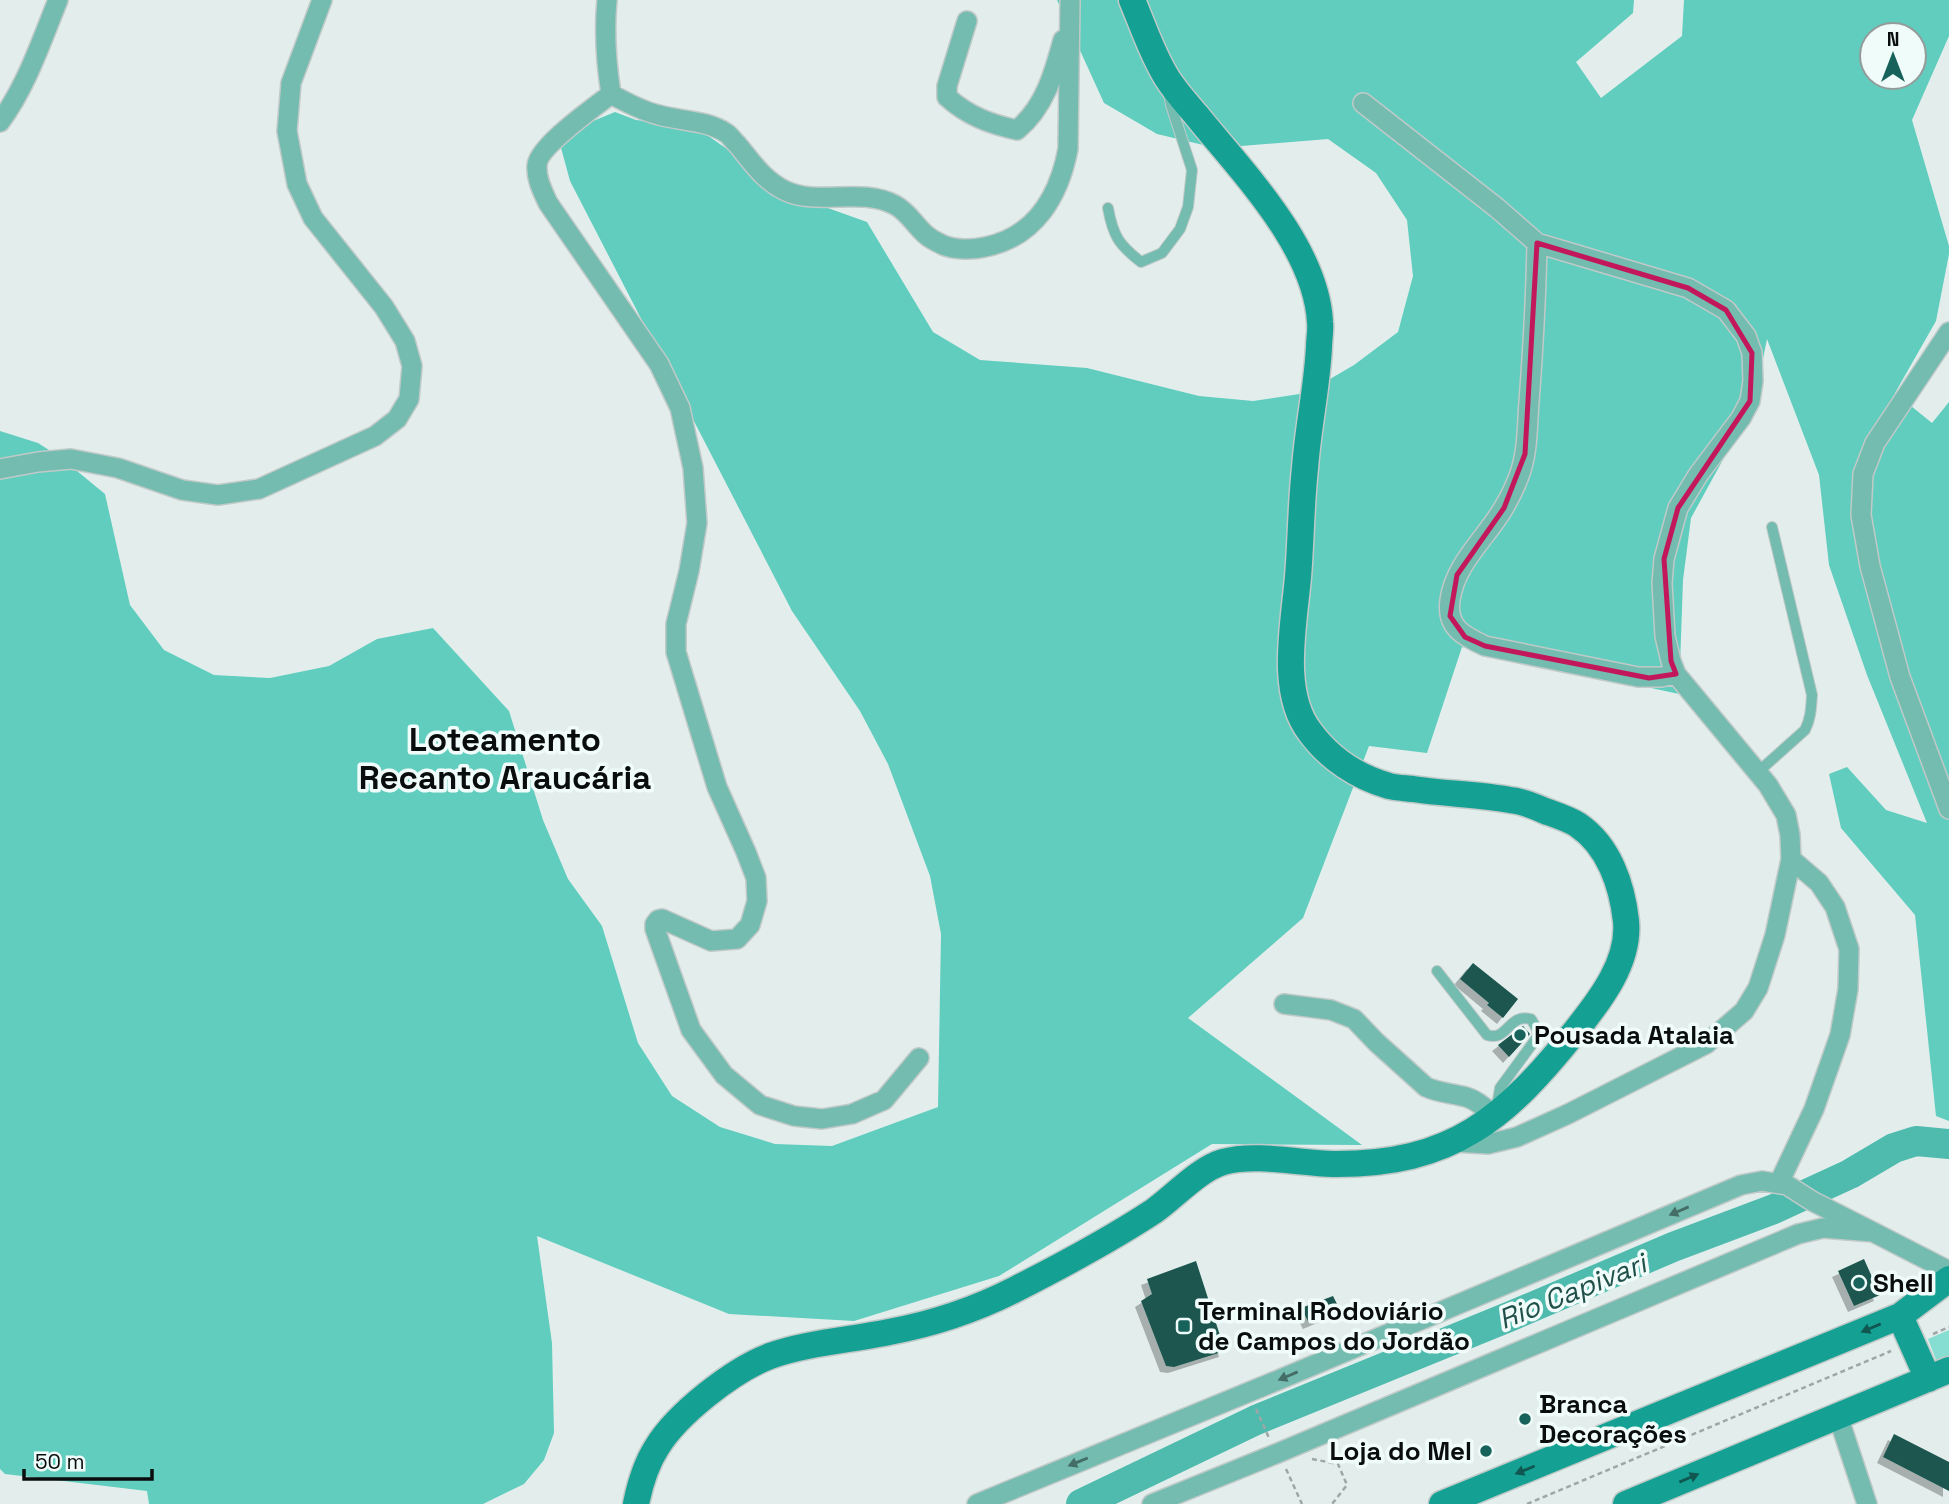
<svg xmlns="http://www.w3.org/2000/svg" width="1949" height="1504" font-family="'Space Grotesk',sans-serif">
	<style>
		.green { fill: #85ded1 }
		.forest { fill: #61cdbe; fill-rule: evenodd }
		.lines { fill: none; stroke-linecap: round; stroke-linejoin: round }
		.river { stroke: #4ebbae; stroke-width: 30 }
		.building { fill: #1b564f; filter: url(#shadow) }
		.lane-casing { stroke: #c0cac8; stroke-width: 12 }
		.street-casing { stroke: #c0cac8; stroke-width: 22 }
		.secondary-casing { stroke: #c0cac8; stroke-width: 29 }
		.path { stroke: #9ea7a6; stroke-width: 2.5; stroke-dasharray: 5 3.5; stroke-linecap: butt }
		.lane { stroke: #74bbb0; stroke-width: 10 }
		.street { stroke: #74bbb0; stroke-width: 19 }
		.secondary { stroke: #14a193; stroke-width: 26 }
		.oneway { fill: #446d67 }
		.oneway2 { fill: #0f5750 }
		.marked { fill: none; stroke: #c2185b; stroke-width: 5; stroke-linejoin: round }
		.poi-dot { fill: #17625a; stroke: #f0fcf9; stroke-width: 2.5 }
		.labels { text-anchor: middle; stroke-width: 7; stroke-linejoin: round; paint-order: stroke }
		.poi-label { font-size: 26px; font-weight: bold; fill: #0a0d0d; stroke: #f0fcf9; text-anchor: start }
		.water-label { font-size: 28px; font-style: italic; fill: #21504a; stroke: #f0fcf9 }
		.district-label { font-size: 33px; font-weight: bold; fill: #0a0d0d; stroke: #f0fcf9 }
	</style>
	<defs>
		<filter id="shadow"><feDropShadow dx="-6" dy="6" stdDeviation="0" flood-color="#0004"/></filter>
	</defs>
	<rect width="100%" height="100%" fill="#e3eeec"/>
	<path class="green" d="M1949,1330V1360L1938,1365L1928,1339Z"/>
	<path class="forest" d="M1057,0H1634L1633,13L1576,62L1601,98L1682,36L1684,0H1949V36L1912,120L1949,246V254L1936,321L1895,393L1932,423L1949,402V1121L1936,1116L1915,915L1841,828L1829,774L1847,767L1886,810L1927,823L1867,675L1829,565L1819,475L1767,339L1754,403L1691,518L1683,580L1679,694L1462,647L1427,753L1369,746L1303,918L1188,1018L1362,1145L1212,1144L999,1276L854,1321L729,1314L537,1236L552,1343L554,1433L544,1460L524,1484L483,1504H149L147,1491L5,1474L0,1469V431L38,443L60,457L105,494L130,605L164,650L214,675L270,678L329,666L377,639L433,628L509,711L543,820L568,879L602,926L638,1043L672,1096L720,1127L775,1144L832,1146L938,1107L941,934L930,876L888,764L860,711L792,611L570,181L560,144L593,121L615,112L636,120L694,126L740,158L825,207L867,222L933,332L980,360L1087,368L1199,396L1253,401L1306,393L1354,365L1398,332L1413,276L1407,220L1376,173L1328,139L1216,148L1157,134L1104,103ZM1872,35H1914V77H1872Z"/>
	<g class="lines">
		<path class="river" d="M1081,1504L1256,1420L1511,1316L1673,1247L1774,1209L1850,1174L1894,1148L1916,1141L1949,1144"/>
	</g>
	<path class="building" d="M1473,963L1518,999L1503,1018L1487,1005L1489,1003L1460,979Z
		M1523,1026L1530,1034L1509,1057L1498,1045Z
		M1864,1259L1880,1295L1854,1306L1838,1271Z
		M1196,1261L1225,1351L1174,1367L1166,1366L1141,1301L1152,1294L1147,1279Z
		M1333,1296L1340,1310L1309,1323L1301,1308Z
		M1894,1434L1949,1462V1491L1883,1457Z"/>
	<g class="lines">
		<g class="lane-casing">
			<path id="lane" d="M1108,208C1113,236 1119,245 1141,262L1162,253L1180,229L1188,207L1192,170L1171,105L1169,94
				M1758,772L1805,730C1811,718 1811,708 1812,695L1772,527
				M1437,971L1487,1035C1508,1042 1508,1013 1531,1019L1537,1029L1538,1036L1500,1088L1497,1105"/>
		</g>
		<g class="street-casing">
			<path id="street" d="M607,0C604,32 606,62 611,94
				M967,21L947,86V97C968,116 990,124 1017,130C1045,107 1054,73 1063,40
				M611,94C595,107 537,147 537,166C536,179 543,192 548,203L659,364L680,408L693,468L697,523L689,571L676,624V652L717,787L746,852L756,878L757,901L750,925L737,939L711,941L662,919L658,920L655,924V929L691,1030L724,1075L760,1105L794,1116L822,1119L852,1114L884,1100L919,1058
				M611,94C627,103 642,111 659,115C680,121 707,120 726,133C730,135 733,141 737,144C752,162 764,181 786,191C818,206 862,187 895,205C908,212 914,224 925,234C930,239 937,242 943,245C955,250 973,250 985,247C1035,237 1059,196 1068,149L1070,0
				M1363,103L1497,208L1537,243L1688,288L1726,310L1746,336L1752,353L1753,381L1750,401L1741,418L1698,475L1678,508L1664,559L1662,583L1665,636L1671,661L1676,674L1768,785L1786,815L1790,835L1791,859L1775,935L1758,988L1744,1011L1706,1044L1568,1114L1517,1137L1488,1144L1453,1142
				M0,122C27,85 41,42 58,0
				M1537,243C1536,296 1533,349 1529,402C1527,426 1528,453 1519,476C1515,487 1509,499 1503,509C1485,539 1455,564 1450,600C1446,627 1463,636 1485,646L1638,677H1661L1676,674
				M1949,332L1875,443L1863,474L1861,515L1870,566L1900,677L1949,809
				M0,469L38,462L71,459L118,468L182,490L218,495L259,489L375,436L397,419L409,399L412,366L405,341L384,307L313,218L297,184L287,131L291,83L322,0
				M1284,1004L1331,1010L1354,1019L1376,1042L1426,1087C1439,1093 1452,1093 1466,1097C1477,1100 1486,1109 1495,1116
				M1779,1183L1814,1109L1840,1035L1848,989L1849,949L1835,907L1819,883L1791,859
				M1838,1416L1867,1504
				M977,1504L1276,1381L1741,1185L1762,1181L1787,1185L1812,1201L1873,1232
				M1152,1504L1278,1453L1798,1234L1823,1228L1873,1232L1949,1271"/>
		</g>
		<g class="secondary-casing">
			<path id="secondary" d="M1900,1316L1928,1379
				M636,1504C640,1484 646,1464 657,1447C677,1414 733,1370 770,1356C805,1343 851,1340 889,1332C932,1324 977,1309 1016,1289C1063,1265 1110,1240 1154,1211C1175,1196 1199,1169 1223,1162C1256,1153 1299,1163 1333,1164C1453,1165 1506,1118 1577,1029C1601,999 1630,961 1626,921C1622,885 1609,846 1578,825C1569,819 1556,815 1545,811C1534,806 1522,801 1510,800C1478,794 1445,794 1413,789C1405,788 1397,788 1389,786C1357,777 1329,758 1310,732C1279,692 1294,624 1298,577C1301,541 1301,504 1305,468C1308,427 1317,387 1319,347C1319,339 1321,330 1320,322C1316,247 1243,173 1197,116C1187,104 1175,91 1167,78C1152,54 1143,26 1132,0
				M1442,1504L1900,1316L1949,1279
				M1626,1504L1949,1370"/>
		</g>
		<path class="path" d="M1933,1334L1949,1327
			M1256,1409L1269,1438
			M1312,1459L1338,1464L1347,1485L1332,1504
			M1286,1469L1302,1504
			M1527,1504L1891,1351"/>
		<use href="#lane" class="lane"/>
		<use href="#street" class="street"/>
		<use href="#secondary" class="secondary"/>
	</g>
	<defs><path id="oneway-solid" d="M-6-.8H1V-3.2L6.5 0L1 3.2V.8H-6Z" transform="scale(1.75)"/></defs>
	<g class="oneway">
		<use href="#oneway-solid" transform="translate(1679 1211) rotate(157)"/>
		<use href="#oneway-solid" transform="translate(1288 1376) rotate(157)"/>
		<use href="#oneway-solid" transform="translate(1078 1462) rotate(158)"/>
	</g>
	<g class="oneway2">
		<use href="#oneway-solid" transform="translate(1871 1328) rotate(157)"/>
		<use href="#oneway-solid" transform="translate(1525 1470) rotate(158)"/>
		<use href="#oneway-solid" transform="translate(1689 1478) rotate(-23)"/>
	</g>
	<path class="marked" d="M1537,243L1688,288L1726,310L1752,353L1750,401L1678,508L1664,559L1671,661L1676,674L1649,678L1485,646L1465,637L1450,616L1457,575L1504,508L1525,454Z"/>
	<g class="poi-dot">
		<circle cx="1520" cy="1035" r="7"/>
		<circle cx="1859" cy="1283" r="7"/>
		<rect x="1177" y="1319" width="14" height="14" rx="3.5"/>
		<circle cx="1525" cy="1419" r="7"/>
		<circle cx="1486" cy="1451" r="7"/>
	</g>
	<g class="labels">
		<g class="poi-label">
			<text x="1534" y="1044">Pousada Atalaia</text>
			<text x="1873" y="1292">Shell</text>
			<text x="1198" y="1320">Terminal Rodoviário<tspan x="1198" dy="30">de Campos do Jordão</tspan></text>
			<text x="1539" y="1413">Branca<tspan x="1539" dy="30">Decorações</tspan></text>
			<text x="1472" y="1460" text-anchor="end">Loja do Mel</text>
		</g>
		<g class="water-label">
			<text transform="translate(1572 1291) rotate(-22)" y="10">Rio Capivari</text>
		</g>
		<g class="district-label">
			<text x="505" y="751">Loteamento<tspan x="505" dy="38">Recanto Araucária</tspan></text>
		</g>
	</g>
	<g transform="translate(1893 56)"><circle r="33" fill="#f0fcf9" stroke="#949c9b" stroke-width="2"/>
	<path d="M0-5L12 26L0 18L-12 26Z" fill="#17625a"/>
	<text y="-10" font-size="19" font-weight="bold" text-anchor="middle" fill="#0a0d0d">N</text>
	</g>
	<path d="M24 1469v10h128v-10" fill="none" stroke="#0a0d0d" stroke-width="3.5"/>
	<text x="35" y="1469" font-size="21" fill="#0a0d0d" stroke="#f0fcf9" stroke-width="5" paint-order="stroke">50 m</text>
</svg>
